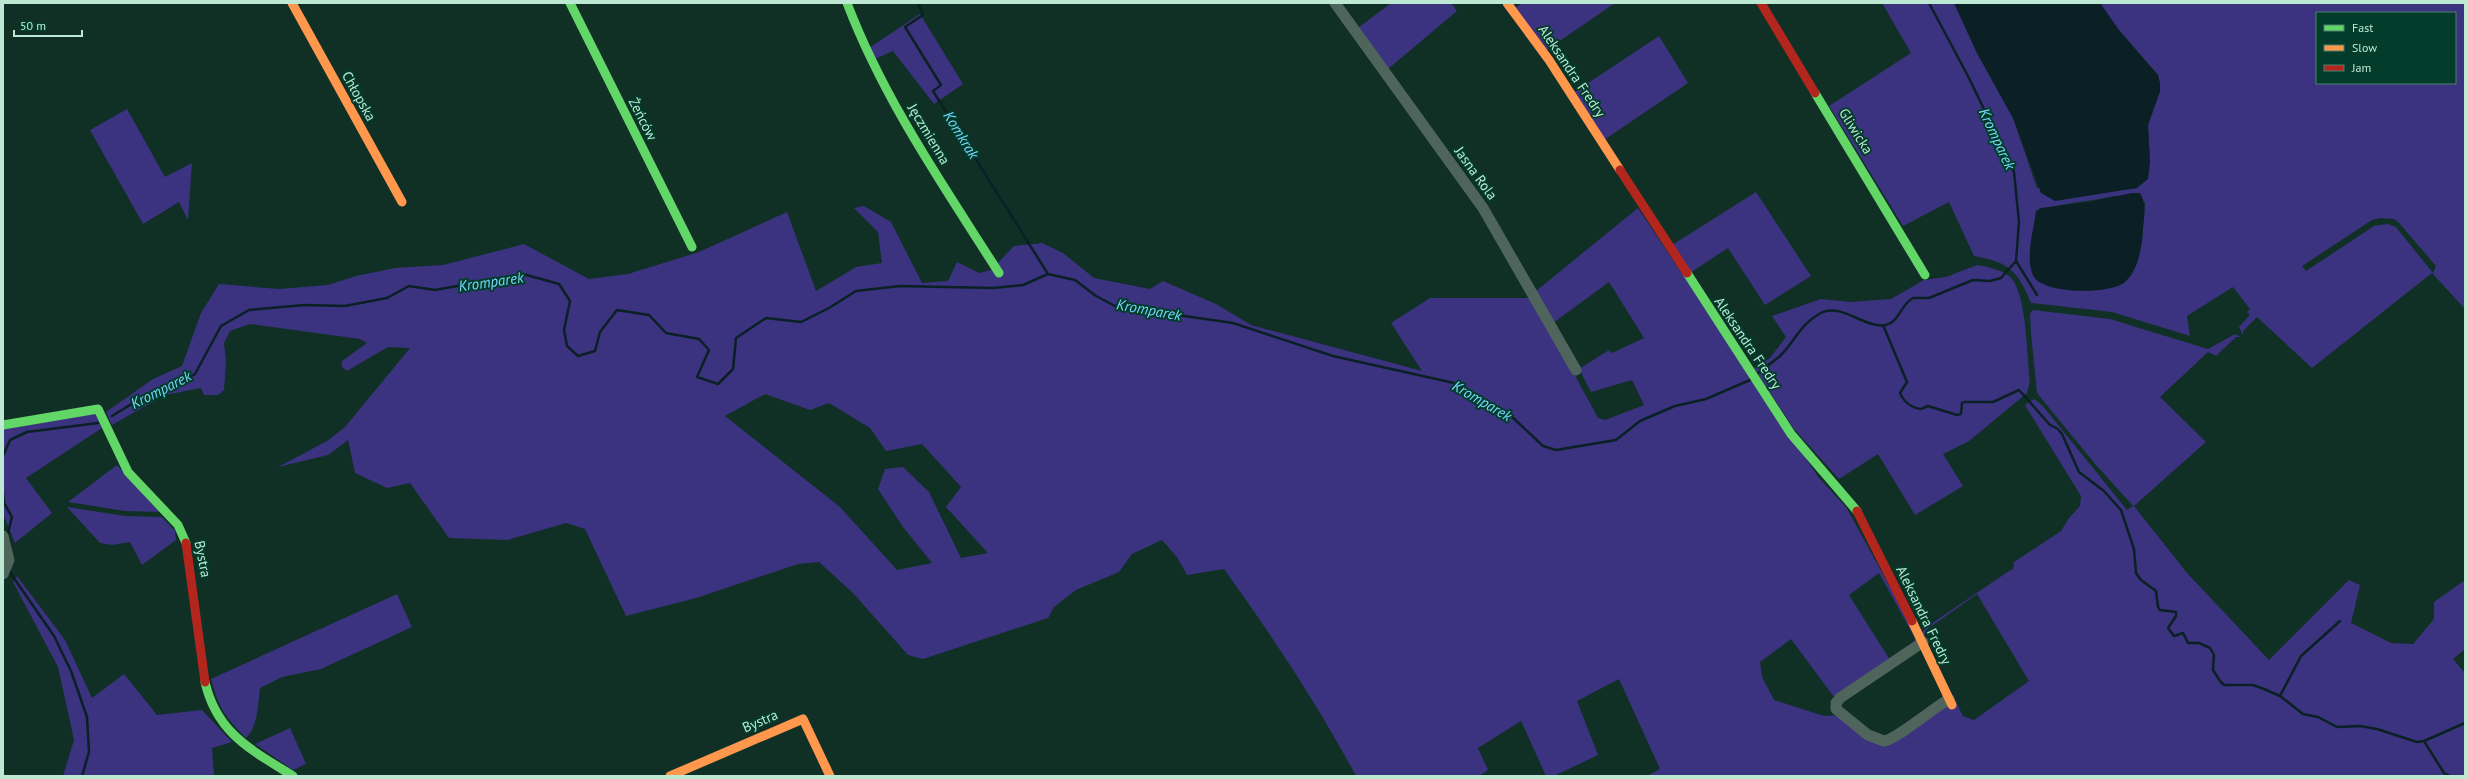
<svg xmlns="http://www.w3.org/2000/svg" width="2468" height="779" font-family="'PT Sans',sans-serif">
	<style>
		.green { fill: #3b337f; fill-rule: evenodd }
		.water { fill: #0b2025 }
		.lines { fill: none; stroke-linecap: round; stroke-linejoin: round }
		.stream { stroke: #0b2025; stroke-width: 2.5 }
		.street { stroke: #4f655c; stroke-width: 11 }
		.fast { stroke: #63d668; stroke-width: 9 }
		.slow { stroke: #ff974d; stroke-width: 9 }
		.jam { stroke: #b3261e; stroke-width: 9 }
		.labels { text-anchor: middle; stroke-width: 4; stroke-linejoin: round; paint-order: stroke }
		.street-label { font-size: 14px; fill: #bde9d4; stroke: #033c2a }
		.water-label { font-size: 15px; font-style: italic; fill: #76d8fd; stroke: #033c2a }
	</style>
	<rect width="100%" height="100%" fill="#102f25"/>
	<path class="green" d="M1391,3H1451L1457,11L1388,69L1358,28Z
		M1522,3H1615L1545,51L1515,8Z
		M1882,3H1954L1977,53L2013,118L2037,188L2114,191L2137,188L2150,163L2148,125L2160,91L2158,75L2118,30L2100,3H2465V309L2432,273L2312,368L2257,317L2243,331V335L2239,327L2250,315L2247,312L2250,309L2233,287L2187,316L2190,336L2112,312L2031,303C2018,271 2009,262 1974,256L1949,202L1903,226L1829,106L1911,53ZM2317,13H2455V83H2317ZM2114,196L2145,202L2142,242L2136,265L2033,276L2030,254L2036,211C2059,203 2089,202 2114,196ZM2380,218L2394,219L2399,223L2436,266L2433,273L2396,227L2388,224L2374,226L2306,271L2302,266L2372,220Z
		M920,14L963,84L934,104L893,51L875,59L869,48Z
		M1659,36L1688,83L1604,140L1573,93Z
		M127,109L165,177L192,163L188,220L179,202L143,224L90,130Z
		M1756,192L1811,276L1765,305L1728,248L1690,273L1672,245Z
		M864,206L891,222L922,283L948,281L957,262L979,273L991,270L1014,246L1042,243L1063,253L1094,278L1150,289L1163,281L1216,304L1251,325L1422,371L1391,323L1430,298H1533L1598,418L1605,420L1644,405L1632,380L1591,392L1579,369L1609,350L1612,353L1644,338L1609,282L1553,323L1536,291L1638,208L1819,478L1846,507L1918,638L1900,654L1898,652L1914,642L1915,638L1879,573L1849,595L1890,660L1834,697L1791,639L1760,662L1762,677L1774,700L1824,716L1840,715L1877,741L1942,707V674L1963,716L1974,720L2029,681L1977,594L1926,630L1924,636L1922,632L1928,626L2009,571L2013,569L2014,562L2061,531L2069,518L2080,506L2081,496L2025,405L2034,399L2042,405L2127,510L2133,506L2096,465L2037,393L2031,334L2030,314L2033,310L2110,319L2208,349L2235,334L2241,337H2236L2216,356L2208,352L2160,397L2206,442L2134,506L2187,573L2269,660L2349,580L2360,585L2351,623L2391,643L2413,644L2434,619V602L2465,580V649L2453,659L2465,673V776H1647L1660,769L1619,679L1577,701L1598,755L1554,776H1546L1521,721L1478,748L1488,770L1479,776H1356C1317,703 1272,636 1224,569L1187,575L1177,557L1162,540L1132,554L1119,572L1076,590L1054,607L1048,618L923,659L908,655L853,593L819,562L798,564L696,598L626,616L585,529L566,523L507,540L449,538L410,483L387,488L355,473L348,440L328,455L278,467L327,441L345,427L410,348L388,347L347,371L342,367V361L367,343L360,339L250,324L230,331L224,343L226,361L224,390L218,395H204L201,388L165,395L112,425L106,412L153,379L182,366L201,313L219,284L279,289L328,285L356,276L395,268L443,265L524,244L589,279L628,274L699,252L787,212L816,291L856,267L882,263L878,232L854,208ZM765,394L810,410L829,403L870,428L886,451L922,444L961,487L946,507L988,553L961,558L929,492L903,467L885,469L878,489L903,527L932,563L897,570L840,507L725,416Z
		M1977,265C1988,267 1999,269 2009,276C2027,290 2027,358 2030,381L2027,393L1969,441L1943,454L1963,486L1915,515L1878,454L1839,479L1794,429L1754,368L1770,358L1786,337L1772,316L1821,299L1851,302L1891,299L1924,280L1946,277Z
		M95,414L102,428L26,478L52,513L15,543L3,514V429Z
		M117,465L159,512L125,511L68,502Z
		M67,507L125,516L162,517L175,531L176,540L142,565L130,542L112,545L100,543Z
		M17,576L65,640L92,698L124,674L157,715L202,710L232,742L212,748L214,776H63L74,740L58,667L13,582Z
		M397,594L412,627L321,669L282,677L260,688C258,703 258,727 246,738C224,716 219,708 211,679Z
		M290,728L306,764L293,770L255,744Z"/>
	<path class="water" d="M1954,3H2100L2119,30L2158,75L2160,83V91L2148,125L2150,163L2148,179L2137,188L2055,201L2041,193L2013,118L1977,53Z
		M2132,193H2140C2147,204 2144,216 2143,228C2142,245 2139,270 2125,282C2111,295 2044,294 2034,277C2024,259 2034,230 2036,211L2041,208L2089,202Z"/>
	<g class="lines">
		<path class="stream" d="M918,3L923,15L905,27L941,85L933,91L1048,274
			M2016,261L2037,295
			M1883,325L1907,382L1900,393C1904,402 1912,408 1921,409L1928,406L1957,415L1961,414L1962,403L1964,402H1993L2019,390L2050,425L2058,429L2062,434L2079,472L2104,491L2121,510L2134,549L2136,573L2141,580L2156,591L2158,607L2160,610L2176,612V616L2168,628L2174,636L2183,633L2188,643H2199L2210,648L2214,655L2213,670L2220,681L2224,685H2253L2264,689L2280,696L2303,714L2318,717L2337,727L2360,726L2377,729L2417,742L2424,741L2444,773L2450,776
			M1758,373C1765,367 1773,362 1780,356C1794,342 1801,324 1819,314C1841,301 1864,329 1886,325C1899,322 1901,304 1913,298H1929L1973,280L1990,281L2001,278L2016,261L2019,222L2014,172L1969,78L1929,3
			M112,416L143,397L169,389L195,374L221,326L249,310L304,305L345,306L387,298L409,286L435,290L523,274L559,284L570,301L564,330L567,346L578,356L595,351L600,332L617,310L649,315L666,333L699,339L709,350L697,377L718,384L733,369L736,338L766,318L801,322L829,308L856,291L900,286L993,288L1023,285L1048,274L1075,280L1096,296L1115,306L1233,323L1333,356L1454,383L1509,414L1543,446L1556,450L1616,440L1640,421L1675,406L1706,399L1750,380
			M3,456L10,440L27,432L98,423
			M3,493L4,503L12,517L8,533
			M9,571L54,636L71,671L87,717L89,752L82,776
			M2280,696L2301,656L2340,621
			M2424,741L2465,723"/>
		<path class="street" d="M1335,3L1483,208L1576,370
			M3,536L9,560L3,574
			M1923,642L1840,698L1836,703V709L1868,735L1884,741C1895,740 1935,707 1949,699"/>
		<path class="fast" d="M570,3L692,247
			M847,3C884,100 943,185 999,273
			M1815,93L1925,275
			M1687,273L1791,434L1857,511
			M3,425L98,409L128,472L178,525L186,543
			M205,682C217,734 252,750 293,776"/>
		<path class="slow" d="M292,3L402,202
			M1507,3L1549,60L1620,170
			M1912,621L1952,705
			M670,776L803,719L830,776"/>
		<path class="jam" d="M1761,3L1815,93
			M1620,170L1687,273
			M1857,511L1912,621
			M186,543L205,682"/>
	</g>
	<g class="labels">
		<g class="street-label">
			<text transform="translate(1572 71) rotate(56)" y="5">Aleksandra Fredry</text>
			<text transform="translate(359 96) rotate(61)" y="5">Chłopska</text>
			<text transform="translate(643 119) rotate(63)" y="5">Żeńców</text>
			<text transform="translate(1856 131) rotate(58)" y="5">Gliwicka</text>
			<text transform="translate(929 134) rotate(59)" y="5">Jęczmienna</text>
			<text transform="translate(1476 173) rotate(54)" y="5">Jasna Rola</text>
			<text transform="translate(1748 343) rotate(56)" y="5">Aleksandra Fredry</text>
			<text transform="translate(203 559) rotate(79)" y="5">Bystra</text>
			<text transform="translate(1924 615) rotate(64)" y="5">Aleksandra Fredry</text>
			<text transform="translate(760 721) rotate(-23)" y="5">Bystra</text>
		</g>
		<g class="water-label">
			<text transform="translate(961 135) rotate(58)" y="5">Komkrak</text>
			<text transform="translate(1997 139) rotate(65)" y="5">Kromparek</text>
			<text transform="translate(491 282) rotate(-8)" y="5">Kromparek</text>
			<text transform="translate(1149 310) rotate(10)" y="5">Kromparek</text>
			<text transform="translate(161 390) rotate(-27)" y="5">Kromparek</text>
			<text transform="translate(1482 401) rotate(30)" y="5">Kromparek</text>
		</g>
	</g>
	<rect width="2468" height="779" fill="none" stroke="#bde9d4" stroke-width="8"/>
	<rect x="2316" y="12" width="140" height="72" fill="#033c2a" stroke="#4d816e"/>
	<rect x="2324" y="25" width="20" height="6" fill="#63d668" stroke="#4d816e"/>
	<text x="2352" y="32" font-size="12" fill="#bde9d4">Fast</text>
	<rect x="2324" y="45" width="20" height="6" fill="#ff974d" stroke="#4d816e"/>
	<text x="2352" y="52" font-size="12" fill="#bde9d4">Slow</text>
	<rect x="2324" y="65" width="20" height="6" fill="#b3261e" stroke="#4d816e"/>
	<text x="2352" y="72" font-size="12" fill="#bde9d4">Jam</text>
	<path d="M14 30v6h68v-6" fill="none" stroke="#bde9d4" stroke-width="2"/>
	<text x="20" y="30" font-size="12" fill="#bde9d4" stroke="#033c2a" stroke-width="3" paint-order="stroke">50 m</text>
</svg>
